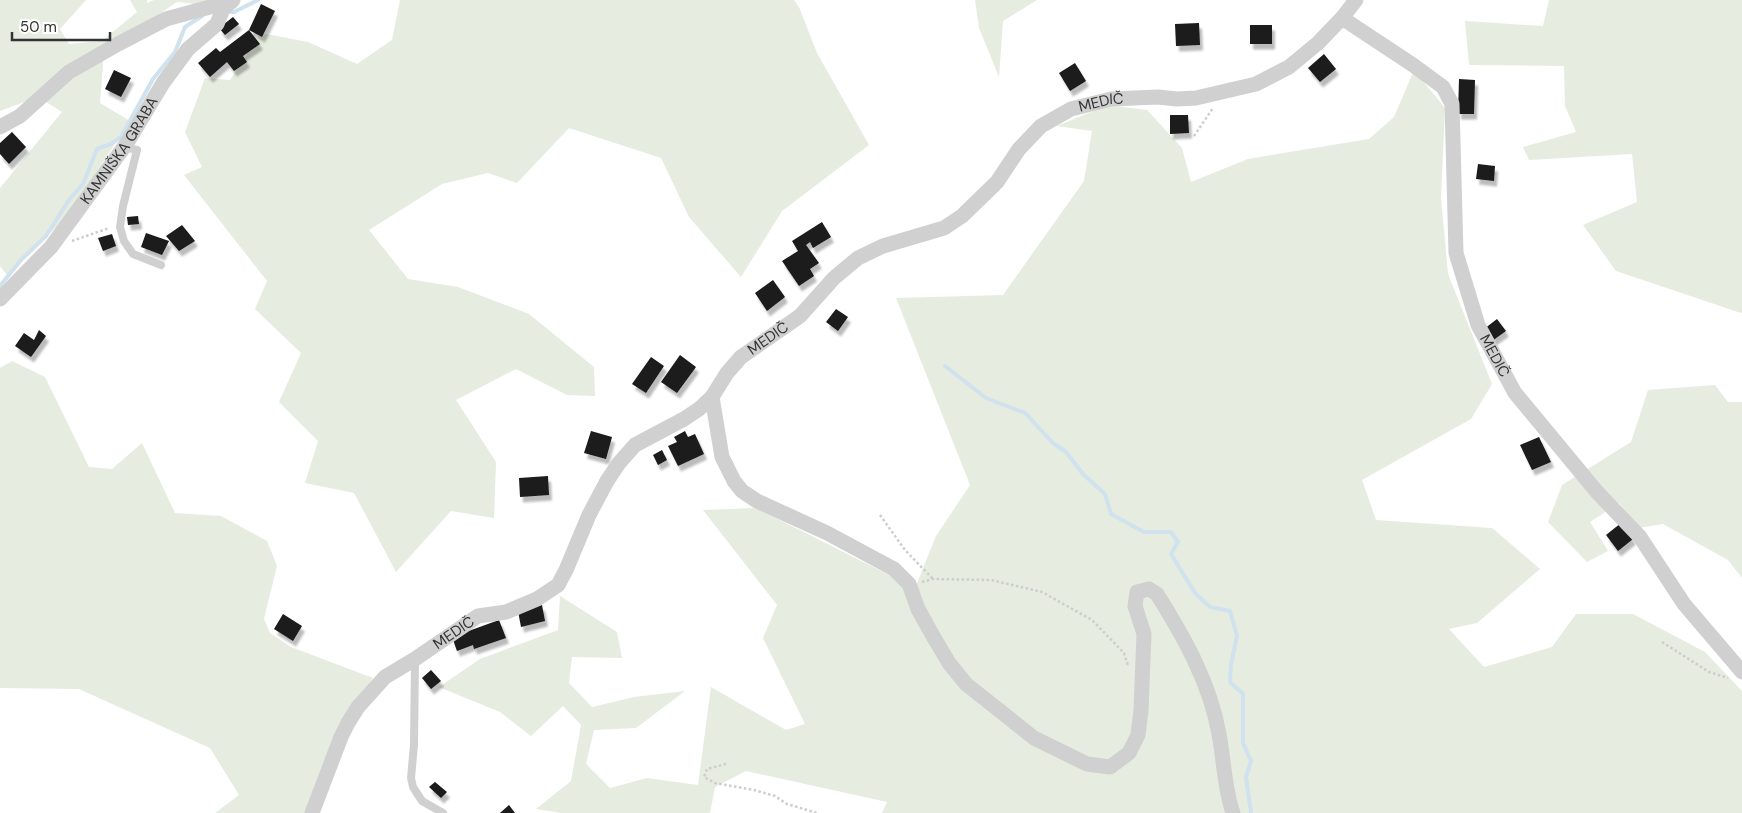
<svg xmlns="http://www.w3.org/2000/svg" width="1742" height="813" font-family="'DM Sans',sans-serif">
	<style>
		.green { fill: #e6ecdf }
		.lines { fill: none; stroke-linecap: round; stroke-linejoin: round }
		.stream { stroke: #cfe2ee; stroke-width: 4 }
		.building { fill: #1a1a1a; filter: url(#shadow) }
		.path { stroke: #cdcdcd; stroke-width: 2.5; stroke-dasharray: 2.5 2.5; stroke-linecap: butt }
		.service { stroke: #d0d0d0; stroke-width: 8 }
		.minor { stroke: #d0d0d0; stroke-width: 15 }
		.labels { text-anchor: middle; stroke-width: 5; stroke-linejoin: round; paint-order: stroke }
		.street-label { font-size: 15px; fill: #333; stroke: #fff }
	</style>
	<defs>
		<filter id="shadow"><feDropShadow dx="3" dy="5.5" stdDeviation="1" flood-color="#0004"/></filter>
	</defs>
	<rect width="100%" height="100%" fill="#fff"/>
	<path class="green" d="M0,0H86L60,29L69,44L102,41L137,12L130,0H147V3L154,0H220L213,6L177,2L104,51L100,103L130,121L67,217L7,275L0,266V188L62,112L38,97L0,111Z
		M400,0H794L799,7L817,53L869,145L782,211L741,277L689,217L661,158L569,128L517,183L488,173L442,184L369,230L408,279L458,287L529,314L594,367L595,396L567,395L516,369L456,400L496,462L494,518L451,511L396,572L354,493L305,483L318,441L279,402L301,353L255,309L267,281L184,175L202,167L185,132L205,78L230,80L261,33L308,42L357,64L392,40Z
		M975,0H1037L1003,21L999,77L979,28Z
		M1549,0H1742V313H1741L1616,271L1583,225L1637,202L1632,154L1529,160L1523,147L1576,132L1565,106L1564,66L1469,65L1465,21L1543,26Z
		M1414,70L1445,108L1441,198L1448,274L1492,384L1471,419L1362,480L1376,520L1492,528L1540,569L1477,623L1449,629L1484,667L1552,647L1576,614H1633L1705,652L1742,691V813H882L887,802L746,771L715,787L710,813H561L536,809L571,781L581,725L563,706L531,736L500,712L439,687L480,659L558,630L560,596L617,632L622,658L572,657L569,683L592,707L634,697L685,691L636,728L594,730L586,764L610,788L647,778L698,785L711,687L786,730L805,724L763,638L777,605L703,510L756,508L915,588L936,536L970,485L896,298L1003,295L1084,181L1092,131L1057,126L1108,105L1147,110L1182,148L1191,182L1248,159L1369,139L1394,117Z
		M12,361L45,377L89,467L112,469L142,443L175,513L221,516L267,541L277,566L264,619L270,633L291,647L373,678L331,743L319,813H215L239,795L210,748L79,689L0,688V368Z
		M1715,385L1728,402H1742V578L1728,560L1663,524L1638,528L1619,503L1590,522L1608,551L1587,562L1548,522L1562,485L1631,442L1648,390Z"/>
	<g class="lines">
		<path class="stream" d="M226,12H234L258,0
			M0,286L21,260L46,236L69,200L83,184L97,149L111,144L121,137L153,79L175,52L185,27L202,16
			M945,366L986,398L1025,413L1053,443L1066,452L1083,474L1105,494L1111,514L1144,532H1171L1178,542L1171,554L1195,593L1210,607L1230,611L1237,636L1231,664L1230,682L1243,694V743L1251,761L1246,777L1251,813"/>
	</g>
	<path class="building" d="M261,4L275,11L262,37L249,30Z
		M233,17L239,24L225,35L219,28Z
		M1199,23L1200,45L1176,46L1175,24Z
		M1250,25H1272V44H1250Z
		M249,30L260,44L243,56L247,62L234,71L227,62L210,77L198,63L216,48L220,52Z
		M1324,54L1336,69L1320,82L1308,68Z
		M1075,63L1086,81L1070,91L1059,73Z
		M114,70L131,78L121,97L105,89Z
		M1459,79L1475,80L1474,114H1458Z
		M1170,115H1188L1189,133L1170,134Z
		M12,132L26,147L9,164L0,154V143Z
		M1478,164L1495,166L1494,181L1476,179Z
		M138,216L139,224L128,225L127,217Z
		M822,222L831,237L813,248L810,242L806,245L819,263L810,269L814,276L799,286L782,261L798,251L792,241Z
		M182,225L195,241L179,251L166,236Z
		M146,233L169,241L162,255L141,247Z
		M112,234L116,246L103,251L98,238Z
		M773,280L785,297L767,311L755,293Z
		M836,309L848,317L838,331L826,322Z
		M1497,319L1506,331L1492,341L1484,329Z
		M39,330L46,336L31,357L15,346L24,333L34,340Z
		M680,355L696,367L677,393L661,382Z
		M651,357L664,366L646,393L632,384Z
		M591,431L612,437L606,459L584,453Z
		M685,431L688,437L695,434L704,454L678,466L668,446L677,442L674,437Z
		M1539,437L1551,462L1532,470L1520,445Z
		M662,450L667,460L658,465L653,455Z
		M548,476L549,495L520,497L519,478Z
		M1621,523L1633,539L1618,551L1606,535Z
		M542,605L545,621L521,627L518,611Z
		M283,614L302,626L293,641L274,629Z
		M499,620L506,638L474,649L473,645L457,651L452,637Z
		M431,670L441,681L431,689L422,678Z
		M435,782L447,792L441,798L429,787Z
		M509,805L515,813H500Z"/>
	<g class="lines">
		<path class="path" d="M1194,136L1213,108
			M72,241L109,228
			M880,515L905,550L933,579
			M922,582L933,579L991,580L1042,592L1092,620L1124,653L1128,666
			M1662,642L1709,672L1728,678
			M726,764L707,769L704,777L715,783L754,790L775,796L787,804L817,813"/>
		<path class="service" d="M125,147L137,150L123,206L120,227L124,241L133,254L161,265
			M415,659L414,745L411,778L413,787L422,801L443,813"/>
		<g class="minor">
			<path id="s1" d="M1342,18L1413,65L1443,87L1452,104L1456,253L1478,325L1515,393L1597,492L1640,537L1684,604L1742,672"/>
			<path d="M0,127L20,116L69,72L118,44L166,19L232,1"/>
			<path id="s2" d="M0,299L51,247L127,143L163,83L188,49L217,24L223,9L233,0"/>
			<path d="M712,397L722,457L734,481L742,491L757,501L827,533L894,569L909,584L918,609L933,636L949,663L966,684L1034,738L1087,764L1110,767L1129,753L1138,735L1141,710L1144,634L1135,606L1137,592L1149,589L1157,594C1184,637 1210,683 1219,734C1224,760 1224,787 1233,813"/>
			<path id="s3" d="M312,813L341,737L348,723L358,707L385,677L415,659L478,616L506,612L537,599L558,585L566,570L589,515L607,481L619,463L635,445L684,419L699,409L712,397L727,373L741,357L800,316L834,278L858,258L883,246L944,228L962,216L997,182L1019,149L1041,126L1071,109L1111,99L1158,97L1177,99L1196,98L1256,84L1289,67L1318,43L1342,18L1356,0"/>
		</g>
	</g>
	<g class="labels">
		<g class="street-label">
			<text dy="5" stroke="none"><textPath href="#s3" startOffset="1109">MEDIČ</textPath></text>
			<text dy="5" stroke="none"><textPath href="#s2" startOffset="191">KAMNIŠKA GRABA</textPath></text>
			<text dy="5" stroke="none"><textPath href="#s3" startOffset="689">MEDIČ</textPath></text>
			<text dy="5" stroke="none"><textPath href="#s1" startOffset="401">MEDIČ</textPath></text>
			<text dy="5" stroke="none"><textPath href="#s3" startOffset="238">MEDIČ</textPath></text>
		</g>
	</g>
	<path d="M12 32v8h98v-8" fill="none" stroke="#333333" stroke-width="2.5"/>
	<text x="20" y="32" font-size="15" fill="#333333" stroke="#ffffff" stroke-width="4" paint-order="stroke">50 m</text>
</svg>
